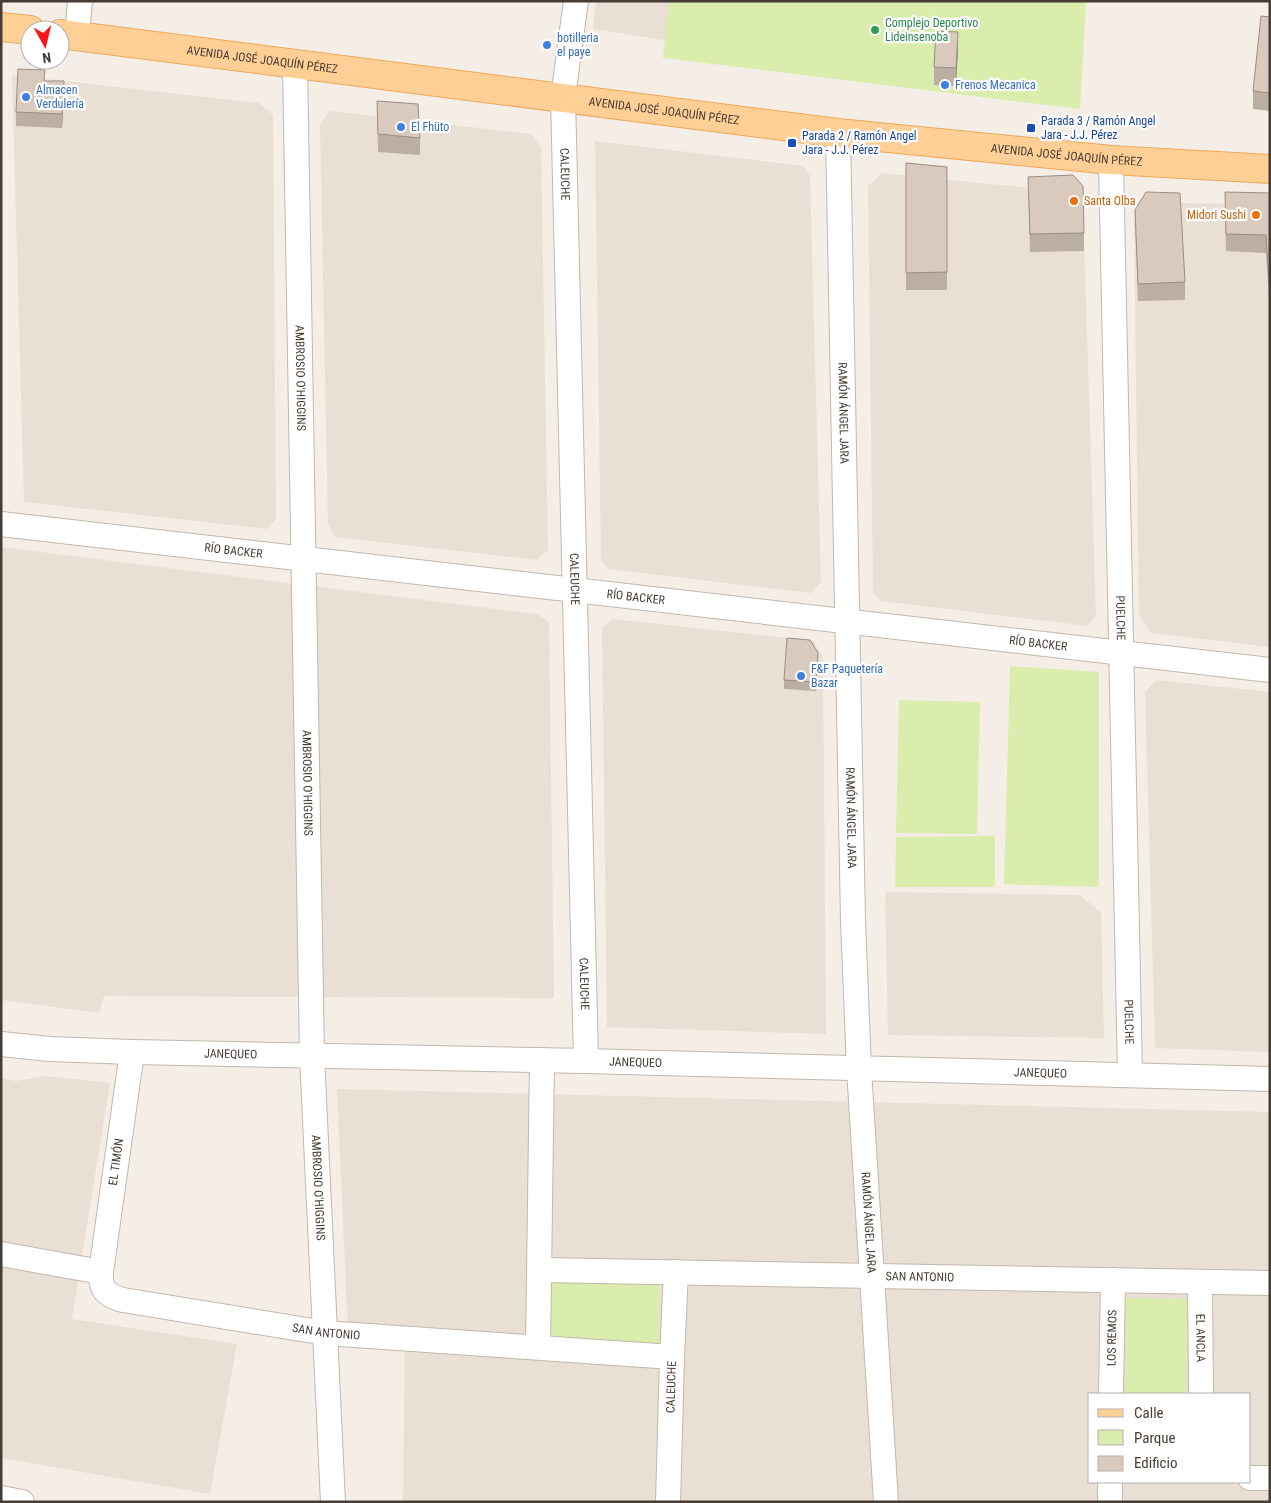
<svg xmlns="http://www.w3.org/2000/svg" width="1271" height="1503" font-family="'Roboto Condensed',sans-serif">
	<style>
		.residential { fill: #e9dfd4; fill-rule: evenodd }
		.green { fill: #daedac }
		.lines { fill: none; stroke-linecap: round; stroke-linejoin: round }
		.street-casing { stroke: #c4b7ab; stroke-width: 26 }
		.primary-casing { stroke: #eea95b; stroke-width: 30 }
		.street { stroke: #fff; stroke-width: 24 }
		.primary { stroke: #ffcf95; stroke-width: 28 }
		.wall { fill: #bbaea3 }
		.shaded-wall { fill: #998d85 }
		.building { fill: #dacabe; stroke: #998d85 }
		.leisure-dot { fill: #2e9e5b; stroke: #fff; stroke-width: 2 }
		.shop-dot { fill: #3f7fe0; stroke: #fff; stroke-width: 2 }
		.transit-dot { fill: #1a4fb4; stroke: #fff; stroke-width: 2 }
		.food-dot { fill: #e8710a; stroke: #fff; stroke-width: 2 }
		.labels { text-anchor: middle; stroke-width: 4.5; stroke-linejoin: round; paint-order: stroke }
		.leisure-label { font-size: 12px; fill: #27864d; stroke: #fff; text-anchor: start }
		.shop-label { font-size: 12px; fill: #366cbe; stroke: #fff; text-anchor: start }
		.street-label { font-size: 12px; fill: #483d35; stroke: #fff }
		.transit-label { font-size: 12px; fill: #164399; stroke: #fff; text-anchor: start }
		.food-label { font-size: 12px; fill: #c56008; stroke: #fff; text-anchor: start }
	</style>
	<rect width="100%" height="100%" fill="#f5eee7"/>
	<path class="residential" d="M596,1H689L684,43L593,29Z
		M12,75L259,103L273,115L276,519L267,529L24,502Z
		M329,111L531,134L541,148L548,550L536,560L335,537L328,524L320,125Z
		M595,141L803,166L810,176L821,582L811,593L608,569L601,560Z
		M882,173L1070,192L1083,206L1096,615L1088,626L881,601L873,593L868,186Z
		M1150,202L1270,205V647L1151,633L1139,615L1134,221Z
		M1,547L537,614L549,622L554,998L104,996L99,1013L1,1000Z
		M612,619L814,641L823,659L826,1034L607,1027L602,628Z
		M1157,680L1270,692V1052L1155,1048L1145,692Z
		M885,892L1079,895L1101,912L1104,1038L888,1035Z
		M45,1076L110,1083L72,1319L237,1344L210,1494L1,1458V1078L16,1081Z
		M337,1089L1270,1112V1502H403L405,1335L348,1332ZM1090,1394H1250V1482H1090Z"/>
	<path class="green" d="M669,1H1086L1080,109L663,58Z
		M1010,666L1099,672V887L1004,884Z
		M899,700L980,702L977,834L896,833Z
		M995,836V887H895L896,837Z
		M547,1280L660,1283L659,1345L546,1337Z
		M1126,1298L1187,1299L1186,1394H1125Z"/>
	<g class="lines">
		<g class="street-casing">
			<g id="street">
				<path id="s1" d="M576,1L563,97L586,1061"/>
				<path d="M77,36L80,1"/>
				<path id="s2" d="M295,63L312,1056L333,1502"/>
				<path id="s3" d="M838,133L853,921L859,1069L886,1502"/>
				<path id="s4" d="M1111,160L1130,1075"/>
				<path id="s5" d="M1,524L1270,670"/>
				<path id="s6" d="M1,1044L50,1049L132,1052L586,1061L1270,1079"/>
				<path id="s7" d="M132,1052L101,1272C100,1290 106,1295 123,1300L325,1333L672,1357"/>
				<path d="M1,1254L101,1272"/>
				<path id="s8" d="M540,1270L1270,1283"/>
				<path id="s9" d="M1200,1282L1201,1394"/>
				<path d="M538,1347L542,1060"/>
				<path id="s10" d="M1111,1394L1113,1280"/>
				<path d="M1250,1478H1270"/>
				<path d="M1,1498L22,1502"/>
				<path id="s11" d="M668,1502L672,1357L676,1272"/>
				<path d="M1110,1502V1482"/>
			</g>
		</g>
		<g class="primary-casing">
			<g id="primary">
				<path d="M1,27L30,30"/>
				<path id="s12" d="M60,34L838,133L1111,160L1270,169"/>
			</g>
		</g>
		<use href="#street" class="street"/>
		<use href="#primary" class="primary"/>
	</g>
	<path class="wall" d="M1270,17V111L1253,109V91Z
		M958,50L956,86L934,85V67Z
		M45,81L64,95L62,128L16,126V112Z
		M377,101L420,138V155L378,152Z
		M906,163L947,167V290H906Z
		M1028,177L1084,233V251L1030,252Z
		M1225,192L1270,193V310L1266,253L1226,251Z
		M1135,210L1185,282V300L1138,301Z
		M818,662L816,691L784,689V680Z"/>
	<path class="shaded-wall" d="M958,32V50L956,86V68Z
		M64,81V95L62,128V114Z
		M818,653V662L816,691V682Z"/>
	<path class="building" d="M1261,16L1270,17V93L1253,91Z
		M936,31L958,32L956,68L934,67Z
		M18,69L45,70L44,81H64L62,114L16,112Z
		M377,101L418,104L420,138L378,134Z
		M906,163L947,167V272L906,273Z
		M1073,175L1083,186L1084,233L1030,234L1028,177Z
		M1146,192L1180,193L1185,282L1138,284L1135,210Z
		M1225,192L1270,193V293L1266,235L1226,234Z
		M787,638L810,640L818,653L816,682L784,680Z"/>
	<circle class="leisure-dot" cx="875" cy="30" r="5"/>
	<g class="shop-dot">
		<circle cx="547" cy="45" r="5"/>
		<circle cx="945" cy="85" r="5"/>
		<circle cx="26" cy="97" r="5"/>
		<circle cx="401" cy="127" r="5"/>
		<circle cx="801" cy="676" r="5"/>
	</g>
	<g class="transit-dot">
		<rect x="1026" y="123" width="10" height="10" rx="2.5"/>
		<rect x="787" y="138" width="10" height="10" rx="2.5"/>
	</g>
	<g class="food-dot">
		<circle cx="1074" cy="201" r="5"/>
		<circle cx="1256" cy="215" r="5"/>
	</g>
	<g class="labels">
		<g class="leisure-label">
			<text x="885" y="27">Complejo Deportivo<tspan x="885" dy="14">Lideinsenoba</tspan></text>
		</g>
		<g class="shop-label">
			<text x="557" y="42">botilleria<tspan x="557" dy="14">el paye</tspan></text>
			<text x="955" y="89">Frenos Mecanica</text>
			<text x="36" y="94">Almacen<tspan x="36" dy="14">Verdulería</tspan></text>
			<text x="411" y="131">El Fhüto</text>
			<text x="811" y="673">F&amp;F Paquetería<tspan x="811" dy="14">Bazar</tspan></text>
		</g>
		<g class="street-label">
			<text dy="4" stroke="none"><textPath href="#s12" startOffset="204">AVENIDA JOSÉ JOAQUÍN PÉREZ</textPath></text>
			<text dy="4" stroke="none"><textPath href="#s12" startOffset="609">AVENIDA JOSÉ JOAQUÍN PÉREZ</textPath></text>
			<text dy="4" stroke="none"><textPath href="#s12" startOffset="1014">AVENIDA JOSÉ JOAQUÍN PÉREZ</textPath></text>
			<text dy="4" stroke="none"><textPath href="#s1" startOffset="174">CALEUCHE</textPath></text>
			<text dy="4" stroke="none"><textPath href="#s2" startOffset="315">AMBROSIO O'HIGGINS</textPath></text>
			<text dy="4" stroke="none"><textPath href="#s3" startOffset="280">RAMÓN ÁNGEL JARA</textPath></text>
			<text dy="4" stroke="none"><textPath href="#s5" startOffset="234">RÍO BACKER</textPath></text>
			<text dy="4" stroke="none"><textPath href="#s1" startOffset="579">CALEUCHE</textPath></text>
			<text dy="4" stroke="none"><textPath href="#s5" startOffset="639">RÍO BACKER</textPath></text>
			<text dy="4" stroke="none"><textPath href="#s4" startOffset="458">PUELCHE</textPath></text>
			<text dy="4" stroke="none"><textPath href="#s5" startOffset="1044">RÍO BACKER</textPath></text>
			<text dy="4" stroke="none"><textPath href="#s2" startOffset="720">AMBROSIO O'HIGGINS</textPath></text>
			<text dy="4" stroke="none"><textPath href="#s3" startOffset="685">RAMÓN ÁNGEL JARA</textPath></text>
			<text dy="4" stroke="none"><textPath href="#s1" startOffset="984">CALEUCHE</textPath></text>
			<text dy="4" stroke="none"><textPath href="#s4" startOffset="862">PUELCHE</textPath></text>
			<text dy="4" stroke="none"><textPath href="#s6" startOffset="230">JANEQUEO</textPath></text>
			<text dy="4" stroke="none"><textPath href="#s6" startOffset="635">JANEQUEO</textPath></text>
			<text dy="4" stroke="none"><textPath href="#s6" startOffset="1040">JANEQUEO</textPath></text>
			<text transform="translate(116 1162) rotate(-82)" y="4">EL TIMÓN</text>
			<text dy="4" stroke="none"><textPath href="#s2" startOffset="1125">AMBROSIO O'HIGGINS</textPath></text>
			<text dy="4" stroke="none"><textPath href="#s3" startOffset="1090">RAMÓN ÁNGEL JARA</textPath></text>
			<text dy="4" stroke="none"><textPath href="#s8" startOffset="380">SAN ANTONIO</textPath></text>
			<text dy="4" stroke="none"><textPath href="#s7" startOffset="468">SAN ANTONIO</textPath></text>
			<text dy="4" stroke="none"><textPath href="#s10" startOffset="56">LOS REMOS</textPath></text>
			<text dy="4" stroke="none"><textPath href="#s9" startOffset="56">EL ANCLA</textPath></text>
			<text dy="4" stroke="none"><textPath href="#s11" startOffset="115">CALEUCHE</textPath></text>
		</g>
		<g class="transit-label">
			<text x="1041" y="125">Parada 3 / Ramón Angel<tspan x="1041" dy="14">Jara - J.J. Pérez</tspan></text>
			<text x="802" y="140">Parada 2 / Ramón Angel<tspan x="802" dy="14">Jara - J.J. Pérez</tspan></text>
		</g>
		<g class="food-label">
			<text x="1084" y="205">Santa Olba</text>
			<text x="1246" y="219" text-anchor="end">Midori Sushi</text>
		</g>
	</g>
	<rect width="1271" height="1503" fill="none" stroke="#483d35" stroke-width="5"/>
	<rect x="1088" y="1393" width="162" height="90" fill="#ffffff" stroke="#b6b1ae"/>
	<rect x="1098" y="1409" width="25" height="8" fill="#ffcf95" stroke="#b6b1ae"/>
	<text x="1134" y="1418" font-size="15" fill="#483d35">Calle</text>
	<rect x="1098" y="1430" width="25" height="15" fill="#daedac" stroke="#b6b1ae"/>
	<text x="1134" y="1443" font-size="15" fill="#483d35">Parque</text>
	<rect x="1098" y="1456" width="25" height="15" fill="#dacabe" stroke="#b6b1ae"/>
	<text x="1134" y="1468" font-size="15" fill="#483d35">Edificio</text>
	<g transform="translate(45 45) rotate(172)"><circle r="24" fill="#ffffff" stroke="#b6b1ae"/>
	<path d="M0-4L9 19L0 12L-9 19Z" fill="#ff1318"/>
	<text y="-8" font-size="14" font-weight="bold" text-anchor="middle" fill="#483d35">N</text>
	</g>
</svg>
